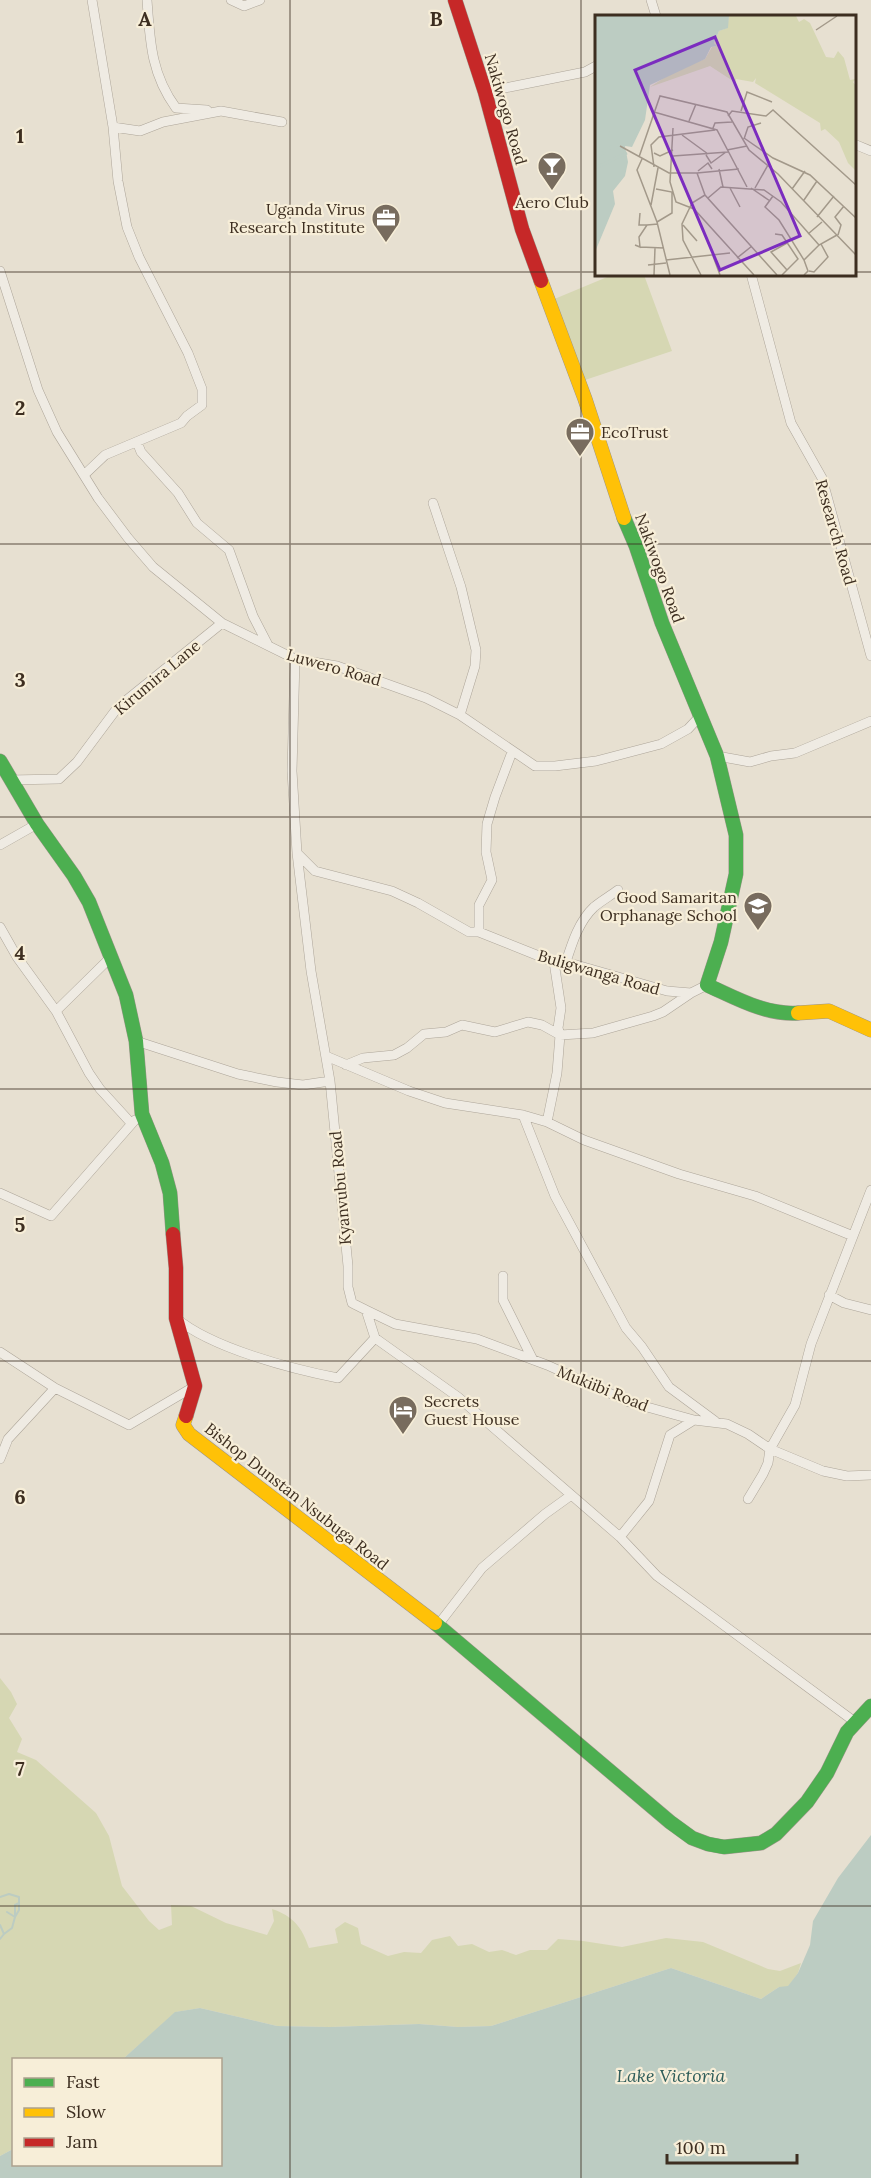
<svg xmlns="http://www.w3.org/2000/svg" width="871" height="2178" font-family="Lora,serif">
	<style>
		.green { fill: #d6d7b3 }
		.water { fill: #bcccc2 }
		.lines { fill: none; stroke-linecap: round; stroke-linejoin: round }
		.stream { stroke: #bcccc2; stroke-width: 2 }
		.street-casing { stroke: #ada599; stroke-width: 10 }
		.fast-casing { stroke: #9c958a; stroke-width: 15 }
		.slow-casing { stroke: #9c958a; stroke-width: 15 }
		.jam-casing { stroke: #9c958a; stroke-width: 15 }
		.street { stroke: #efebe3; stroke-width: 9 }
		.fast { stroke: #4caf50; stroke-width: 14 }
		.slow { stroke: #ffc107; stroke-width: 14 }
		.jam { stroke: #c62828; stroke-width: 14 }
		.grid { fill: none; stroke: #3d2e20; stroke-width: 1.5; stroke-opacity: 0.55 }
		.labels { text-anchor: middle; stroke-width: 4.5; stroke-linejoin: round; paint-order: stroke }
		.street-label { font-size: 16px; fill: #3d2e20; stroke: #f7eed8 }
		.poi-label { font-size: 16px; fill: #3d2e20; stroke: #f7eed8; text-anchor: end }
		.water-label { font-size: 18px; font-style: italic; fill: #2f5d5a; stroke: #f7eed8 }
		.inset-river { fill: none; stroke: #bcccc2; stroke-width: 3 }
		.inset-road { fill: none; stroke: #a3998a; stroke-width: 1.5 }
		.view { fill: #7b2cbf; fill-opacity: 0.15; stroke: #7b2cbf; stroke-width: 3 }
		.inset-edge { fill: none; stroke: #3d2e20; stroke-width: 3 }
		.grid-label { font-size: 20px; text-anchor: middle; font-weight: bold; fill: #3d2e20; stroke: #f7eed8; stroke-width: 4.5; stroke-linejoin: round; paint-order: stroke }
	</style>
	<rect width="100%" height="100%" fill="#e7e0d1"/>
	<path class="green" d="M612,275H644L672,351L585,380L552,300Z
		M0,1678L11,1692L17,1704L9,1718L22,1739L17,1752L36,1760L96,1813L109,1836L122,1886L149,1921L159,1930L172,1925L171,1905L191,1906L226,1923L267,1935L274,1921L272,1909C293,1916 302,1927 309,1948L338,1943L335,1929L345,1922L358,1928L361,1944L388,1956L404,1952L421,1953L432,1940L450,1936L458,1946L472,1944L489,1952L502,1950L516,1955L530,1950H547L558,1939L583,1941L622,1947L666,1938L703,1942L768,1969L780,1971L801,1963L798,1973L788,1987H779L761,1999L671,1968L491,2026L458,2027L419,2024L330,2027L277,2026L200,2008L176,2012L123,2059L14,2060L12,2093L13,2149L0,2156Z"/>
	<path class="water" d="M871,1835V2178H0V2156L13,2149L14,2164H220V2060L123,2059L175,2012L200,2008L277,2026L330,2027L419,2024L458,2027L491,2026L671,1968L761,1999L779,1987L788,1986L798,1973L810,1945L813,1921L838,1878Z"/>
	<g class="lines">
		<path class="stream" d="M0,1897L9,1894L19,1897V1910L15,1917L12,1928L4,1934
			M7,1912L15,1917V1905L19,1903
			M0,1925L4,1934L0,1939"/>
		<g class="street-casing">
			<path id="street" d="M147,0C150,41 151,74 176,108L207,110
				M231,0L244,6L260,0
				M651,0L656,16
				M485,92L585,72L596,66
				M113,127L140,131L163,122L221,111L282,122
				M854,144L871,151
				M0,271L38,390L57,432L98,498L128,538L153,567L222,623L295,659L337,666L426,698L460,715L535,766H555L596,761L661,744L688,729L701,715
				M751,274L791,423L822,478L871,656
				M137,442L141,452L178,493L197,523L229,550L253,616L268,645
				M85,474L105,455L181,423L187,416L202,405V389L188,353L139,257L127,227L118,181L113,127L92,0
				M433,503L461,587L476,650L475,666L460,715
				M295,659L292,771L297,853L311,971L330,1081L348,1266V1287L352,1303L366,1310L375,1338L458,1397L620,1537L657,1576L855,1722
				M717,756L750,762L771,756L795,753L871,721
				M10,780L59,779L77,762L118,707L222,623
				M0,845L37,824
				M297,853L315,871L392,891L418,903L469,932H479L554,962H566L667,991L691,993L707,985
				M0,927L17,957L56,1011L89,1073L100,1089L131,1123
				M479,932V905L492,880L486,852L487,824L495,797L512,752
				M554,962L561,1008L558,1028L560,1035L593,1033L653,1016L663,1012L691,993
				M566,962C572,943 579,921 594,907C601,901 610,896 618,890
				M56,1011L112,956
				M136,1041L238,1074L277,1082L303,1085L330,1081
				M326,1056L409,1091L445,1103L523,1115L547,1122L584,1140L679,1174L755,1196L853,1236
				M346,1065L363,1058L394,1055L407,1048L424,1034L446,1032L462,1025L495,1032L528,1022L542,1025L560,1035L557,1073L547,1122
				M523,1115L555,1196L626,1328L642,1347L669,1387L715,1421
				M0,1193L51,1216L135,1120
				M503,1276V1300L533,1360
				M829,1295L844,1303L871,1310
				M366,1310L395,1324L477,1339L547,1365L629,1402L694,1420L727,1424L748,1434L770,1449L823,1471L847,1476L871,1475
				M176,1318C211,1348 292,1369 338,1378L375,1338
				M0,1352L55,1388L129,1425L195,1386
				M0,1459L8,1439L55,1388
				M748,1499L763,1474L768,1463L770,1449L795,1405L811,1344L871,1190
				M620,1537L649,1501L670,1435L694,1420
				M438,1625L482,1568L545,1514L570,1496"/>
		</g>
		<g class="fast-casing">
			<path id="fast" d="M624,518L636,546L662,623L717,756L736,835V874L721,942L707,985C736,998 765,1015 798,1013
				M0,761L37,824L74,876L89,902L126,995L136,1041L142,1114L162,1163L170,1193L173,1234
				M435,1623L670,1822L692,1838L708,1844L724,1847L761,1843L776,1834L807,1802L827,1773L847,1732L871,1706"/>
		</g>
		<g class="slow-casing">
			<path id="slow" d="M541,281L585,399L624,518
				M798,1013L829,1011L871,1030
				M186,1416L183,1425L189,1434L435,1623"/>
		</g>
		<g class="jam-casing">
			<path id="jam" d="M455,0L485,92L522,229L541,281
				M173,1234L176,1268V1318L195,1386L186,1416"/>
		</g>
		<use href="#street" class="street"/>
		<use href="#fast" class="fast"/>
		<use href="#slow" class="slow"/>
		<use href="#jam" class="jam"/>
	</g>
	<path class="grid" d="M290,0V2178M581,0V2178M0,272H596M854,272H871M0,544H871M0,817H871M0,1089H871M0,1361H871M0,1634H871M0,1906H871"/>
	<defs>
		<g id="bar-pin" transform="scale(1.5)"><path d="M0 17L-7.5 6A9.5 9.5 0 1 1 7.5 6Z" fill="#786c5e" stroke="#f7eed8"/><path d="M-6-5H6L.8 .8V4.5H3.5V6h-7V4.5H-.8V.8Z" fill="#fff"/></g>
		<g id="office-pin" transform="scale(1.5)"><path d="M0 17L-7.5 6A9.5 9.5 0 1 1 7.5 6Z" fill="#786c5e" stroke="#f7eed8"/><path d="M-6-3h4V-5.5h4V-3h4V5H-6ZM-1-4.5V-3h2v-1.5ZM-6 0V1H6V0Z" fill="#fff"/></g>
		<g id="school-pin" transform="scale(1.5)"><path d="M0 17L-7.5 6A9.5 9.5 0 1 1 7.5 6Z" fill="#786c5e" stroke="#f7eed8"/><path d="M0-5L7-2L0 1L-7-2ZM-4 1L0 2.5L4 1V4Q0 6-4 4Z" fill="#fff"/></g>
		<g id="hotel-pin" transform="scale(1.5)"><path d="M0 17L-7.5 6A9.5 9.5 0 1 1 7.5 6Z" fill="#786c5e" stroke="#f7eed8"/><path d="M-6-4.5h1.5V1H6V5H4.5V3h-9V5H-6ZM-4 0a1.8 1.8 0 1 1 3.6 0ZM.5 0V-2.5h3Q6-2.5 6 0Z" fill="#fff"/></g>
	</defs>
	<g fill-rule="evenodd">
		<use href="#bar-pin" x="552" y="166"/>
		<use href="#office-pin" x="386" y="218"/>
		<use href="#office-pin" x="580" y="432"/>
		<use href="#school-pin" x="758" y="906"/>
		<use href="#hotel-pin" x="403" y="1410"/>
	</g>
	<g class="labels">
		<g class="street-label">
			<text transform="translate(506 109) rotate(74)" y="6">Nakiwogo Road</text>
			<text transform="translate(836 532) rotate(74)" y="6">Research Road</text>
			<text transform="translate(660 568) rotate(70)" y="6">Nakiwogo Road</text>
			<text transform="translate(334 667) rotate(16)" y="6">Luwero Road</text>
			<text transform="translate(157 677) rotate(-40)" y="6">Kirumira Lane</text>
			<text transform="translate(599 972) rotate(16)" y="6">Buligwanga Road</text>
			<text transform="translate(340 1188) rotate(-95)" y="6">Kyanvubu Road</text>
			<text transform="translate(603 1388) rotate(22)" y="6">Mukiibi Road</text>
			<text transform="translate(297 1496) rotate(38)" y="6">Bishop Dunstan Nsubuga Road</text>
		</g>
		<g class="poi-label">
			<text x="552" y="208" text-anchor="middle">Aero Club</text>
			<text x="365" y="215">Uganda Virus<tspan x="365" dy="18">Research Institute</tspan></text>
			<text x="601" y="438" text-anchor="start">EcoTrust</text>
			<text x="737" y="903">Good Samaritan<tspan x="737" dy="18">Orphanage School</tspan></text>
			<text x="424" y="1407" text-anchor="start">Secrets<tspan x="424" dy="18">Guest House</tspan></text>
		</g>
		<g class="water-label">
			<text x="671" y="2082">Lake Victoria</text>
		</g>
	</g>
	<g transform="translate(595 15)">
		<rect width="261" height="261" fill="#e7e0d1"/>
		<path d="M134,1H201L204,7L209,4L215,8L231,42L239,43L243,36L249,43L255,65L261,64L258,67L261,71V156L253,148L244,127L230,114L226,116L225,108L160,68L161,63L158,67L141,64V68L115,51L55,72L81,55L110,44L117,32L122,31L119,28L124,16L132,13Z" fill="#d6d7b3"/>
		<path d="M0,1H134L133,13L124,16L119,28L122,31L116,32L110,44L55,70L50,105L37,132L30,131L33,147L30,161L18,176L20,189L0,237Z" fill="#bcccc2"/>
		<path class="inset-river" d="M0,105L28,131M0,144L19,130H24M0,153L32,138"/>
		<path class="inset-road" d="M221,15L242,1M146,96L152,77L177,87M59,97L122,115L152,172M133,101L137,96L171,101L178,95L261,170M94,106L101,89M78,113L75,167L81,187L99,194L159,260M118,113L120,108L137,107M87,120L113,139M149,123L178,143L215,160L261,203M149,124L153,112L166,108M25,131L74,158H102L110,180L182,260M132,135L152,131M59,138L65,141L78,135M111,140L116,148L131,137M78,141L133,137M44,142L65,81L132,97L154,135L183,159L261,240M47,144L42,155L62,207L75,260M59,152L56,130L64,122L120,115M124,154L128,172M103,156L113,148L117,154M102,158L144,154M135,173L145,192M156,173L175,186M160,173L173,150M61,174L77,177V198L62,207M197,174L210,156M178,181L170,192L184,205L209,245L213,256L209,260M113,183L126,172L169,175L186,187L224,230M209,185L222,166M56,190L63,153M45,198L44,210H52M222,202L239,181M88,210L102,226M180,219L187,220L203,244L187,260M213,219L227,207M243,220L246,210L240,202L249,191M192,228L176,237L192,255M40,230L45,232L44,222L52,210L63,209M45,232L69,233M118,241L125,260M142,243L157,231M71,245L135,238M209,245L224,230L242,220M53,250L71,248M214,256L219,257L233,242L226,229M59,260L60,233M106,260L88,225L87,209L97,188L110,180"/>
		<path class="view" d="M120,22L205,221L125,255L40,55Z"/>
		<rect width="261" height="261" class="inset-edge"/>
	</g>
	<g class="grid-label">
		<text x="145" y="26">A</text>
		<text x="436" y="26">B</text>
		<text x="20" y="143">1</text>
		<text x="20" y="415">2</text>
		<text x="20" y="687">3</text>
		<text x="20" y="960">4</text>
		<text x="20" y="1232">5</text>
		<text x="20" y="1504">6</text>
		<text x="20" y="1776">7</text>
	</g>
	<rect x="12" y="2058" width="210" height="108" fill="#f7eed8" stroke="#ada18e" stroke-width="1.5"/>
	<rect x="24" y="2078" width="30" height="9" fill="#4caf50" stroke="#ada18e" stroke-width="1.5"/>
	<text x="66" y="2088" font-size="18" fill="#3d2e20">Fast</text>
	<rect x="24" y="2108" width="30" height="9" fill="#ffc107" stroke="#ada18e" stroke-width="1.5"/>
	<text x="66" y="2118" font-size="18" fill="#3d2e20">Slow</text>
	<rect x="24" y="2138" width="30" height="9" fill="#c62828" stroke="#ada18e" stroke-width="1.5"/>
	<text x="66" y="2148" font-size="18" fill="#3d2e20">Jam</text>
	<path d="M667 2154v9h130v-9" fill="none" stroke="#3d2e20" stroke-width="3"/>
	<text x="676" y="2154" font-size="18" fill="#3d2e20" stroke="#f7eed8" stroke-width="4.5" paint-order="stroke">100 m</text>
</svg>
